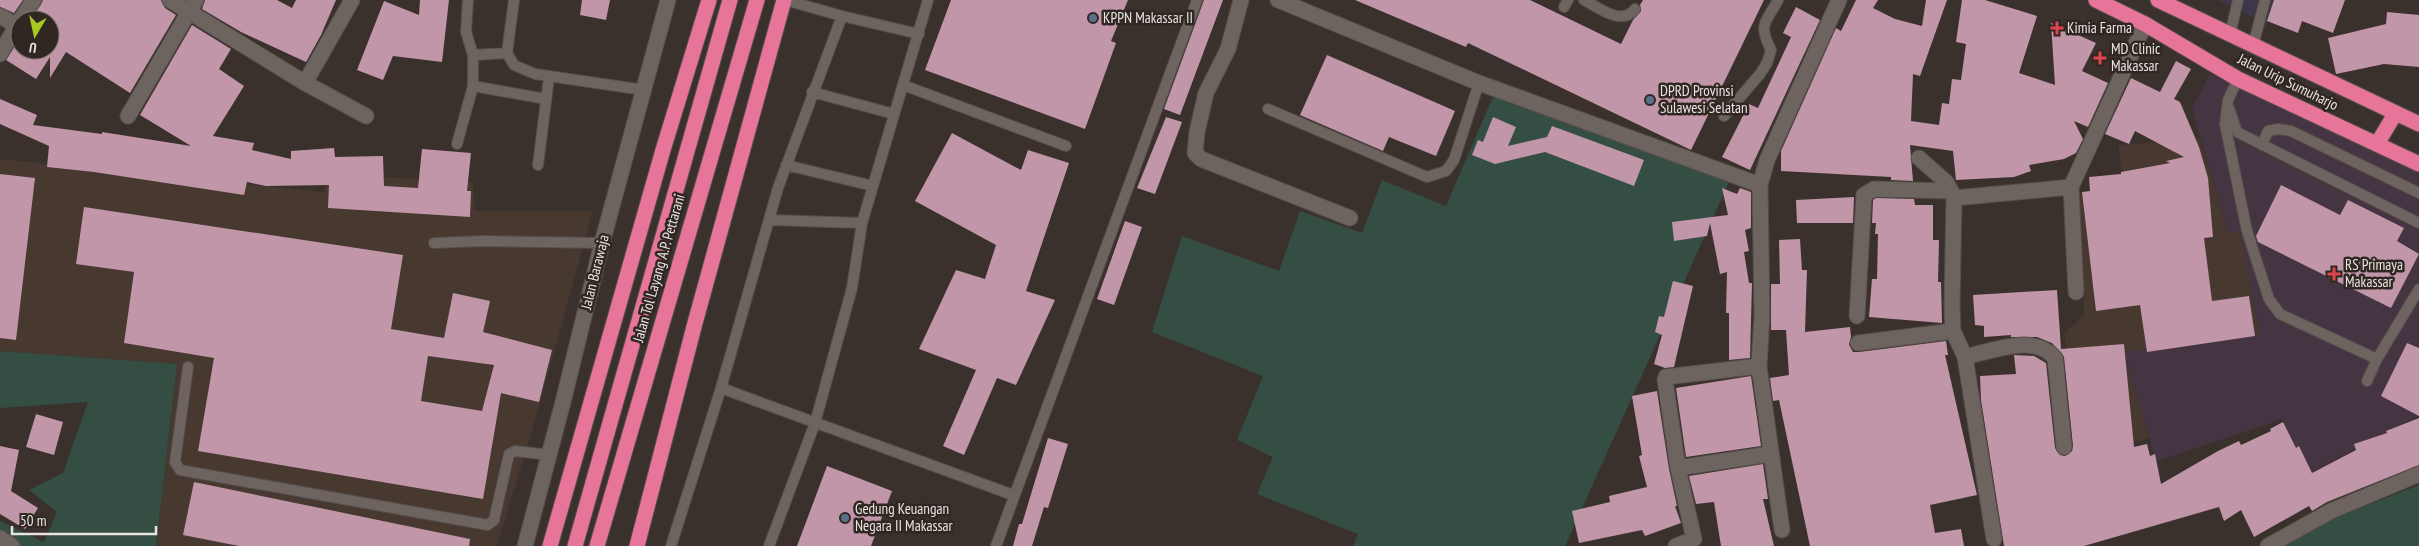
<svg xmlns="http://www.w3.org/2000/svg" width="2419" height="546" font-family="'PT Sans Narrow',sans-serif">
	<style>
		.commercial { fill: #3c3849 }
		.built { fill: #473830 }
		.medical { fill: #453542 }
		.grass { fill: #344e43 }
		.building { fill: #c196a8; fill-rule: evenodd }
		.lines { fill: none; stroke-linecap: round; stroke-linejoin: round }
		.lane-casing { stroke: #554e4a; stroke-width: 12 }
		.street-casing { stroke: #554e4a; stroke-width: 17 }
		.highway-casing { stroke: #554e4a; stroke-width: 17 }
		.lane { stroke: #6e645f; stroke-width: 10 }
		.street { stroke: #6e645f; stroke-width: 15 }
		.highway { stroke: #e7759a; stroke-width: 15 }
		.service-dot { fill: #5c6f8a; stroke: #302723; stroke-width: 2 }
		.health-dot { fill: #e0444e; stroke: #302723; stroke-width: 2 }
		.labels { text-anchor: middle; stroke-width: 5; stroke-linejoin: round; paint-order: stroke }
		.poi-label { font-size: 15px; fill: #e9e4e1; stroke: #302723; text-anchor: start }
		.street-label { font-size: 15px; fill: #e9e4e1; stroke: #302723 }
	</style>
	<rect width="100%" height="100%" fill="#3a312d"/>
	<path class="commercial" d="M2218,0H2275L2267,24Z"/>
	<path class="built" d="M2200,139L2228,232L2240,231L2260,335L2124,352L2149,438L2081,456L2064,334L2084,315L2079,193L2124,186L2118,145Z
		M0,159L324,192L329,174L473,182L475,211H593L536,417L497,546H156L177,364L0,351Z"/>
	<path class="medical" d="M2210,74L2419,173V316L2417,320L2419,323V415L2306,475L2282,419L2156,461L2124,352L2260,335L2240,232H2228L2192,109Z"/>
	<path class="grass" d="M1493,97L1729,182L1565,546H1353L1358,534L1257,494L1273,457L1237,440L1263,376L1152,332L1182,236L1279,271L1300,211L1362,233L1382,180L1446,206Z
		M0,351L177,364L156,546H15L0,540V521L44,542L57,512L29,490L63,473L88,402L0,408Z
		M2419,485V546H2275L2327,521Z"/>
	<path class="building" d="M0,0H23L14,13L0,7Z
		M43,0H161L165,8L176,15L130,93L66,52L50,78V57L36,79L6,60L20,38V50H50V20H31Z
		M205,0H277L292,8L296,0H336L321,35L306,62L241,32L202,9Z
		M420,0H449L442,62L393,56L383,80L357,70L384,1L419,15Z
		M582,0H610L606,20L580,15Z
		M951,0H1128L1111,41L1116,43L1085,129L925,70Z
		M1204,0H1223L1180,115L1164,109Z
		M1355,0H1530L1621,44L1633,20L1641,11L1640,5L1643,0H1764L1691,150L1468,43L1466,47Z
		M1856,0H1878L1873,8L1895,19L1922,26L1926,0H1947L1920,76L1913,74L1911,121L1939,125L1942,103L1949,104L1952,79L1961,80L1966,44L1956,42L1962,0H1985L2037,16L2019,73L2055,85L2051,23L2096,43L2082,71L2108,83L2088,127L2074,121L2083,139L2076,153L2064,159L2029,165L2031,171L2014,177L1956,180L1953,151L1910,145L1913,181L1891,180V177L1781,171V151L1836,28L1841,31Z
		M2274,0H2345L2333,33L2302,21L2298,33L2267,21Z
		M1796,7L1820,20L1750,170L1722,157L1749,104L1758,108L1791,37L1783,33Z
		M2387,12L2419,15V67L2384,64L2336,74L2328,38L2386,24Z
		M192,25L231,49L219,69L244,86L213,136L254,143L252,150L291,159V151L334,148L335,157L383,156L384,186L418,188L422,149L471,153L467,191H471L470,217L328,208L329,185L266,186L247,182L244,195L94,172L47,167L49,146L0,124V99L37,115L33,125L102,134V132L191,146L140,115Z
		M1327,55L1455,111L1436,156L1389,137L1383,151L1300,115Z
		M2176,61L2191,69L2174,99L2180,102L2199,147L2208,178L2213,237L2204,238L2212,301L2249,296L2255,336L2147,352L2140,305L2096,311L2082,192L2090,191L2089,177L2121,174V172L2170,163L2166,161L2184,157L2135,131L2129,144L2105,134L2131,78L2160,92Z
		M1166,117L1182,122L1155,194L1137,188Z
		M1493,117L1516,127L1508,146L1547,137L1552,126L1644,160L1634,186L1545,152L1495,164L1472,155L1478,140L1483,142Z
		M952,133L1021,170L1028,150L1069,163L1026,291L1055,300L1016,385L997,378L964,455L943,446L976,370L919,349L956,270L985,279L996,245L915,201Z
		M0,174L35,178L16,340L0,338Z
		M2281,185L2340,215L2348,200L2404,228L2397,241L2419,254L2391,308L2258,242L2256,236Z
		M1722,188L1737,194L1740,188L1751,192V228L1745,230L1749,251L1744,252L1749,283H1752L1750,358L1729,360V313H1726L1727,272L1720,274L1710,223L1707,236L1674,241L1672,222L1728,215Z
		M1854,197L1853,223H1797L1796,200Z
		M1876,198L1914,199L1915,205H1933V240H1939L1938,282H1941L1942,323L1869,317L1872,279H1877L1878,234H1875L1876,223H1872L1873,200Z
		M84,207L403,255L391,329L444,338L453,293L490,301L483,332L552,350L539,402L501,393L483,499L198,451L214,358L124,343L134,272L76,264ZM428,356L494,365L482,411L421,401Z
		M1125,221L1142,227L1114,305L1097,299Z
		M1800,239L1802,270H1807L1805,332L1850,327L1851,337L1849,345L1853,352H1859L1946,341L1948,355H1945L1977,495L1930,505L1935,533L1961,529L1964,546H1810L1779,400L1773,401L1770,378L1789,375L1786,330H1771V284H1780L1779,240Z
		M1673,281L1693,286L1674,367L1665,368L1654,364L1662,335L1655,332L1659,316L1664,317Z
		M2057,290L2061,349L2124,344L2134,447L2147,444L2150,456L2155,454L2161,484L2218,451L2239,441L2241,445L2271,431L2270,429L2283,422L2296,448L2299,446L2312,473L2356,450L2354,444L2387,433L2386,431L2419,418V465L2327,502L2312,511L2309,506L2254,537L2241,510L2224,521L2219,507L2084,546H2004L1981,400L1980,376L2016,374L2014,355L2034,356L2046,363L2055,448L2060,455L2065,456L2072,451L2073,446L2064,357L2052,343L2037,337H2011V335L1984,337V326L1975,325L1973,295Z
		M2407,343L2419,348V416L2381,396Z
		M1751,376L1761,446L1686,457L1676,388Z
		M1657,391L1669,469L1677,506H1675L1681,523L1645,536L1642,530L1579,543L1572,511L1610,502L1609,496L1647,487L1639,456L1642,455L1632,396Z
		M36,414L63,422L54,455L26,447Z
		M1048,438L1068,444L1048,508L1044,507L1032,546H1013L1019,524H1022Z
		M0,446L19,450L11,491L38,508L25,529L0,514Z
		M1763,464L1768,499H1763L1774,546H1721L1714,502L1696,504L1689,476Z
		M827,466L892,491L871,546H797Z
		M194,482L470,539L469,546H239L183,535Z"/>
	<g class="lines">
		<g class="lane-casing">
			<path id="lane" d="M514,0L507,53L514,65L535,74L644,90
				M785,0L842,16L919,34
				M1584,0C1598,7 1622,27 1635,9
				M1564,7L1568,0
				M842,16L778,188L721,388L1013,495
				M2230,35L2238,0
				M2253,46L2265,0
				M473,55L507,53
				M2238,79L2228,100L2225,124L2247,231L2269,299L2280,314L2377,359
				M903,85L1066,146
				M473,86L546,99
				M812,92L894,114
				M2229,108L2237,132L2419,223
				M1268,109L1427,177L1446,171L1454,160L1479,83
				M1724,116L1760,74L1767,63L1771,50C1758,24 1765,24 1778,0
				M457,144L473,86V55L466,32L468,0
				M2262,145L2268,131L2278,129L2291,131L2419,193
				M538,165L549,77
				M786,165L873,186
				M770,220L862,223
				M434,243L483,241L602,243
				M188,367L175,462L180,470L488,525L494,520L509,454L515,451L550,455
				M2367,381L2377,359L2419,289
				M671,546L721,388
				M769,546L815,423L852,288L862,223L928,0
				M996,546L1197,0"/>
		</g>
		<g class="street-casing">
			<path id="street" d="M170,0L305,83L366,116
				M1241,0L1228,49L1206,93L1197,132L1195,153L1201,159L1350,218
				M1278,0L1479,83L1760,185
				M0,16L16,25
				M20,20L34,0
				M0,54L20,20
				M305,83L352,0
				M128,116L196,0
				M1919,158L1946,182L1951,191
				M1954,198L2071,187
				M2076,292L2071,187L2145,24
				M1857,316L1864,195L1874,189L1951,191L1954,198L1952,306L1953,331L1965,357L1994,539
				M1858,343L1953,331
				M1965,357C1992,351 2034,333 2055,358L2064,447
				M1678,468L1770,454
				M1782,530L1759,366L1762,315L1760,185L1767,160L1839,0
				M0,538L12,546
				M525,546L563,402L602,243L668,0
				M1676,546L1694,539L1678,468L1665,380L1666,377L1759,366
				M2268,546L2331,511L2419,474"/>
		</g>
		<g class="highway-casing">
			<path id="highway" d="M2096,0L2145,24L2238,79L2419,164
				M2158,0L2419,124
				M2377,144L2395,114
				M550,546L663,150L709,0
				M575,546L730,0
				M597,546L757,0
				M637,546L695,323L784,0"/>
		</g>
		<use href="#lane" class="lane"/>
		<use href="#street" class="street"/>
		<use href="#highway" class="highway"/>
	</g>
	<g class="service-dot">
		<circle cx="1093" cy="18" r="5"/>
		<circle cx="1650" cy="100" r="5"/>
		<circle cx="845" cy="518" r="5"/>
	</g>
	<g class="health-dot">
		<path d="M2054.5 20.5h5v5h5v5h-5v5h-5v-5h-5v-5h5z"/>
		<path d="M2097.5 50.5h5v5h5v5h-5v5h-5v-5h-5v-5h5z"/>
		<path d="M2331.5 266.5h5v5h5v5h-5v5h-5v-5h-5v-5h5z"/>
	</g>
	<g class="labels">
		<g class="poi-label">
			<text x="1103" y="23">KPPN Makassar II</text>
			<text x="2067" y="33">Kimia Farma</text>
			<text x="2111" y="54">MD Clinic<tspan x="2111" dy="17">Makassar</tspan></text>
			<text x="1660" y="96">DPRD Provinsi<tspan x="1660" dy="17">Sulawesi Selatan</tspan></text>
			<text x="2345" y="270">RS Primaya<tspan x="2345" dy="17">Makassar</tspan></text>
			<text x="855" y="514">Gedung Keuangan<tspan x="855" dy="17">Negara II Makassar</tspan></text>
		</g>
		<g class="street-label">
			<text transform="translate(2288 82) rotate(26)" y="5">Jalan Urip Sumuharjo</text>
			<text transform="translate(659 268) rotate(-74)" y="5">Jalan Tol Layang A.P. Pettarani</text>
			<text transform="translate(595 272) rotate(-76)" y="5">Jalan Barawaja</text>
		</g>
	</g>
	<g transform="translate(35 35) rotate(189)"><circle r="24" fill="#302723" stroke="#7a736f"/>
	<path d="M0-4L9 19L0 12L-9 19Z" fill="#a6c821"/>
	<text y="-8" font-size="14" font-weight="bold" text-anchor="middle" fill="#e9e4e1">U</text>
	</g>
	<path d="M12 526v8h144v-8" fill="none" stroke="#e9e4e1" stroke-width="2.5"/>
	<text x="20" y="526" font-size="15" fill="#e9e4e1" stroke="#302723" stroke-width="4" paint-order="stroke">50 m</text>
</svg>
